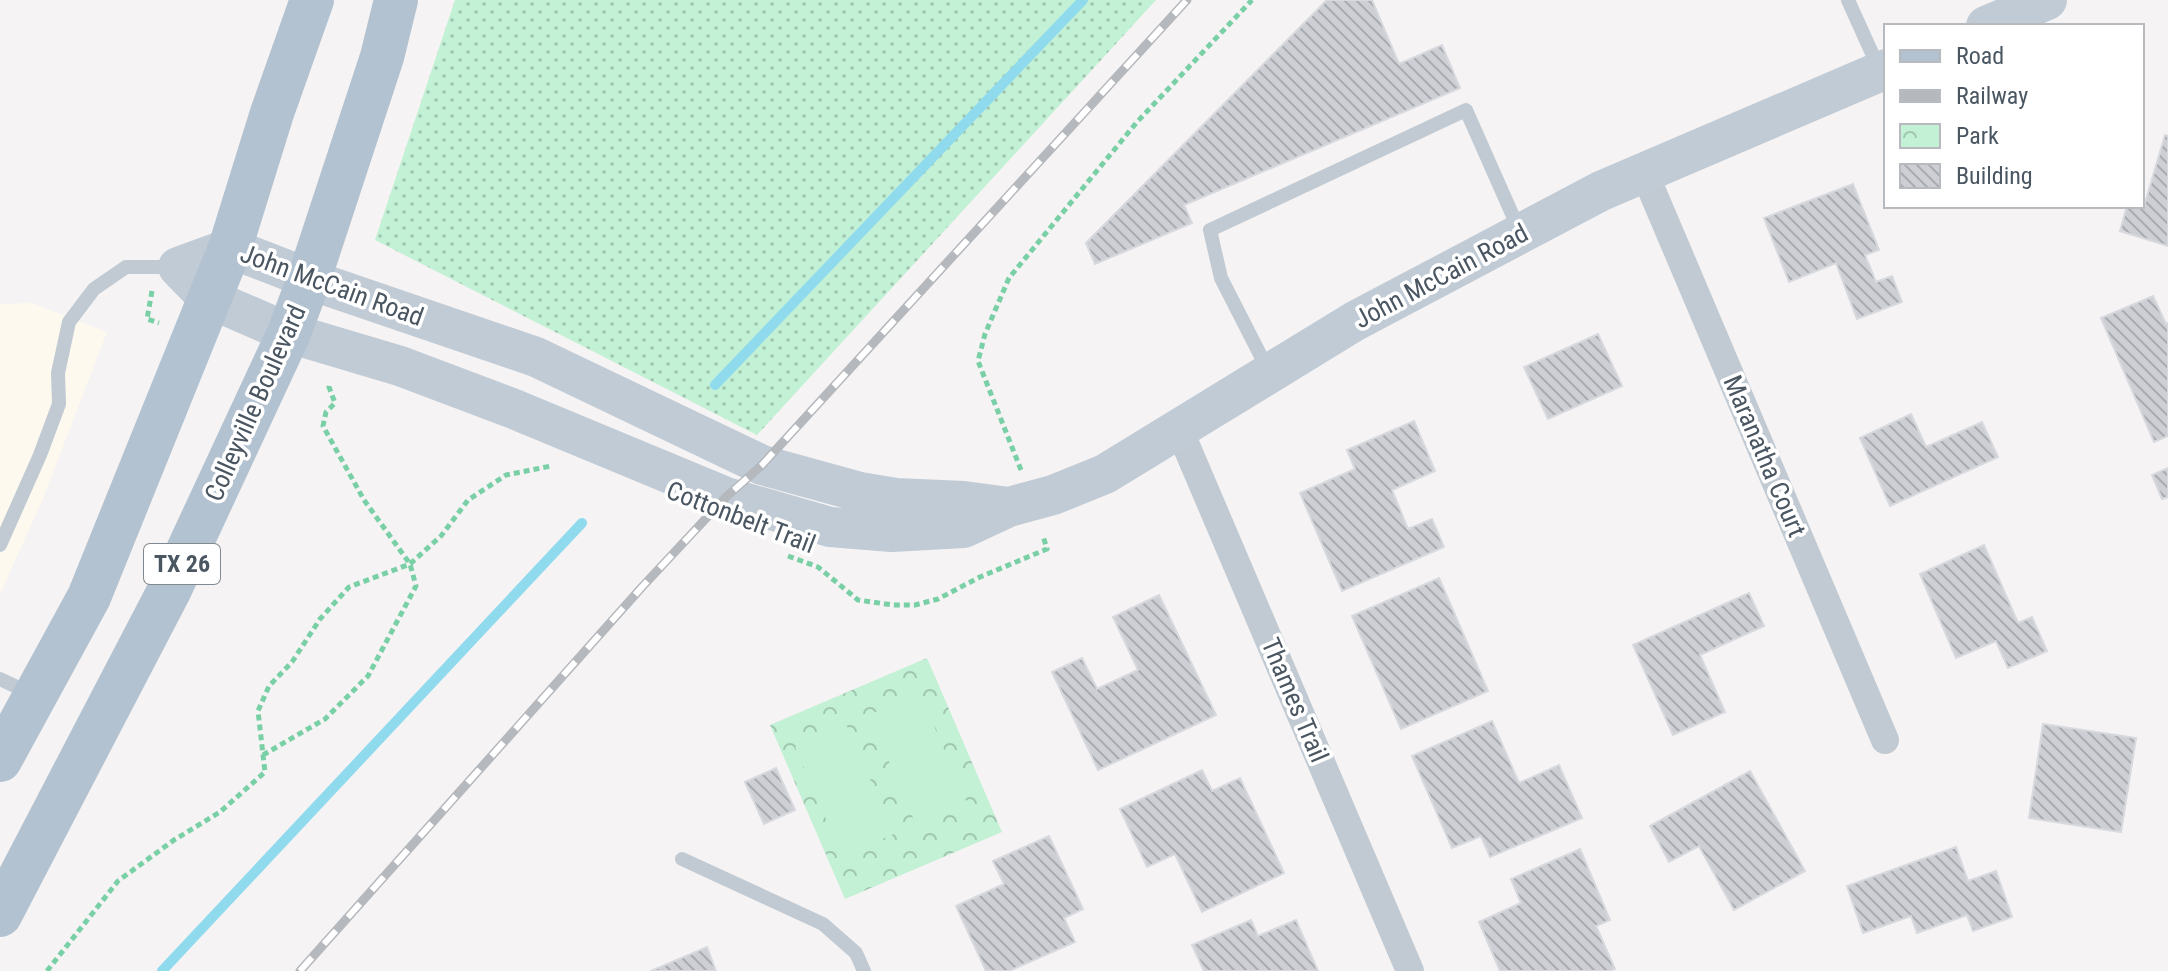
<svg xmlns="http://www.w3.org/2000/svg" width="2168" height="971" font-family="'Roboto Condensed',sans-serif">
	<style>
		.commercial { fill: #fdf9ef }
		.grass { fill: url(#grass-dots) }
		.park { fill: url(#park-crowns) }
		.pitch { fill: #c3f1d5 }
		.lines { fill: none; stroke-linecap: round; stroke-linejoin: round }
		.stream { stroke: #90daee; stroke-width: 10 }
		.building { fill: url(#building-back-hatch); stroke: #d7d9de; stroke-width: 2 }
		.path { stroke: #7ad0a6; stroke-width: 5; stroke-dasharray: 6 4; stroke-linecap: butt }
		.lane { stroke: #c1cad2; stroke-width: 14 }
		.street { stroke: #c1cad2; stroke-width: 28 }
		.secondary { stroke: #c1cbd6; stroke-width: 40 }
		.primary { stroke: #b3c2d1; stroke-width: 44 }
		.rail-casing { stroke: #b5b8bd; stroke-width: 9 }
		.rail { stroke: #fff; stroke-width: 6; stroke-dasharray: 18; stroke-linecap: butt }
		.labels { text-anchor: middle; stroke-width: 7; stroke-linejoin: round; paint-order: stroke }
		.shield { fill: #fff; stroke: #808990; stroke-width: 2 }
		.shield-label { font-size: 24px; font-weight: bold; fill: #4a5661 }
		.street-label { font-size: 26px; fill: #4a5661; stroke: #fff }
	</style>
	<defs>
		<pattern id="grass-dots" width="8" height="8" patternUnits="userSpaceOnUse" patternTransform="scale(2)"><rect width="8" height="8" fill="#c3f1d5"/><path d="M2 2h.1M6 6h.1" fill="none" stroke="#a0c6b0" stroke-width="1.8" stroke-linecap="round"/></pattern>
		<pattern id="park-crowns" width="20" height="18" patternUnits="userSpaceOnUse" patternTransform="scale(2)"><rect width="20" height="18" fill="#c3f1d5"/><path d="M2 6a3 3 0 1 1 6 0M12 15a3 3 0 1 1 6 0" fill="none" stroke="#a0c6b0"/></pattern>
		<pattern id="building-back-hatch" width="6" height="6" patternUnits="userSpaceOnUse" patternTransform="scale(2)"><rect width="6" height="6" fill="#cdcfd5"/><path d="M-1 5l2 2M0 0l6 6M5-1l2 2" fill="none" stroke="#a8abb0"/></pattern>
	</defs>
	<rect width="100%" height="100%" fill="#f5f3f3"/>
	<path class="commercial" d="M32,303L107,332L43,499L0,594V304Z"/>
	<path class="grass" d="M455,0H1156L757,435L375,240Z"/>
	<path class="park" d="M927,658L1002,832L845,899L770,725Z"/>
	<path class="pitch" d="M920,693L967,803L916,825L869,715Z
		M846,724L894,834L842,856L795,747Z"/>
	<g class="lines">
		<path class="stream" d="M715,385L1083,0
			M162,971L582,523"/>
	</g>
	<path class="building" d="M1327,0H1372L1399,64L1442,45L1460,88L1184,205L1192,223L1095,264L1086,243Z
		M2165,135L2168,136V246L2120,231L2127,206H2142V202L2145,203Z
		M1853,184L1879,250L1865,255L1876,282L1892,276L1902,302L1857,319L1836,263L1789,282L1764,218Z
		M2153,296L2166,324L2168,323V436L2154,442L2101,318Z
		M1598,334L1622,386L1548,419L1524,367Z
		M1911,414L1926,447L1982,422L1998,457L1890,506L1860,438Z
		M1414,421L1435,471L1392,490L1408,529L1432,519L1444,547L1342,591L1300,493L1355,469L1347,450Z
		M2168,468V497L2162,499L2152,475Z
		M1984,545L2018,623L2032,617L2047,651L2008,668L1996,641L1956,658L1920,574Z
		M1439,578L1488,691L1401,729L1352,616Z
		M1749,593L1764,626L1700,655L1725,712L1673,735L1633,645Z
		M1159,595L1216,715L1098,770L1052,672L1082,658L1097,689L1138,670L1113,617Z
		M1492,721L1519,783L1559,765L1582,818L1490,857L1481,836L1452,848L1412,756Z
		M2043,724L2136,738L2121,832L2029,818Z
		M776,768L795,810L764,824L745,782Z
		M1202,770L1212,791L1240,778L1284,873L1202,912L1175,854L1147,867L1120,809Z
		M1750,771L1805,871L1734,910L1699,846L1669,862L1650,826Z
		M1049,836L1083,909L1064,918L1075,942L1009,971H986L956,906L1004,884L993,861Z
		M1956,847L1968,881L1996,871L2012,917L1973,931L1967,915L1917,933L1911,916L1863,933L1847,886Z
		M1580,849L1610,920L1596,926L1615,969L1609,971H1500L1479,922L1521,903L1511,879Z
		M1251,920L1258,936L1296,920L1318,971H1204L1192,945Z
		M707,947L716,971H651Z"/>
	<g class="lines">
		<path class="path" d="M152,291L147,319L159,323
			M1021,470L978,361L985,334L1009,278L1137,122L1252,0
			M788,556L818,567L858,600L893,605H915L938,599L980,577L1047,549L1043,536
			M263,755L325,719L368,676L416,586L410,564L364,500L323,426L326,412L335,403L329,387L330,382
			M47,971L118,881L174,840L220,812L265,772L258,711L269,686L292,662L320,619L349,587L410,564L441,536L468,500L506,475L551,466"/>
		<path class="lane" d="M1848,0L1880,71
			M1269,372L1221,278L1210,230L1466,110L1520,232
			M0,545L40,455L59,404L58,373L69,322L94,289L126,267H178
			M0,679L32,694
			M682,859L823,924L856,953L864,971"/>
		<path class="street" d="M1644,172L1885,740
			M1179,429L1410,971"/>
		<path class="secondary" d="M1986,26L2047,0
			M1009,507L964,501L896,498L860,492L762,465L536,357L331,287L230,248L178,267L208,298L289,333L400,366L514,409L726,497L830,527L892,532L964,528L1009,507L1053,495L1105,474L1355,321L1601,191L1886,69"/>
		<path class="primary" d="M0,760L89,597L230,248L272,113L312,0
			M0,915L170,589L289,333L309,279L382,57L396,0"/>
		<g class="rail-casing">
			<path id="rail" d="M300,971L642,587L726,497L762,465L1187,0"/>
		</g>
		<use href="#rail" class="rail"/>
	</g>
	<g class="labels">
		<rect class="shield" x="144" y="544" width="76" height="40" rx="6"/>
		<g class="shield-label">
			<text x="182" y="572">TX 26</text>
		</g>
		<g class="street-label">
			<text transform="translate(1441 276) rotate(-28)" y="9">John McCain Road</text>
			<text transform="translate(332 285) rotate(20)" y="9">John McCain Road</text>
			<text transform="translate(255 403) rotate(-66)" y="9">Colleyville Boulevard</text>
			<text transform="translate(1765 456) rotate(67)" y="9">Maranatha Court</text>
			<text transform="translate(741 517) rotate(21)" y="9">Cottonbelt Trail</text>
			<text transform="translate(1295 700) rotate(67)" y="9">Thames Trail</text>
		</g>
	</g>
	<rect x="1884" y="24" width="260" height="184" fill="#ffffff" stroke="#b7bbc0" stroke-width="2"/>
	<rect x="1900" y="50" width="40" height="12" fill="#b3c2d1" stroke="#b7bbc0" stroke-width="2"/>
	<text x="1956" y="64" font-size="24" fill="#4a5661">Road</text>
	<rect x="1900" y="90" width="40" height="12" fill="#b5b8bd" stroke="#b7bbc0" stroke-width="2"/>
	<text x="1956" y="104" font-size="24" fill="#4a5661">Railway</text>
	<rect x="1900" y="124" width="40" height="24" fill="url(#park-crowns)" stroke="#b7bbc0" stroke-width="2"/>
	<text x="1956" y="144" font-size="24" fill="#4a5661">Park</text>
	<rect x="1900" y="164" width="40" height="24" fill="url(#building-back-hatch)" stroke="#b7bbc0" stroke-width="2"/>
	<text x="1956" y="184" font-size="24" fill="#4a5661">Building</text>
</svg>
